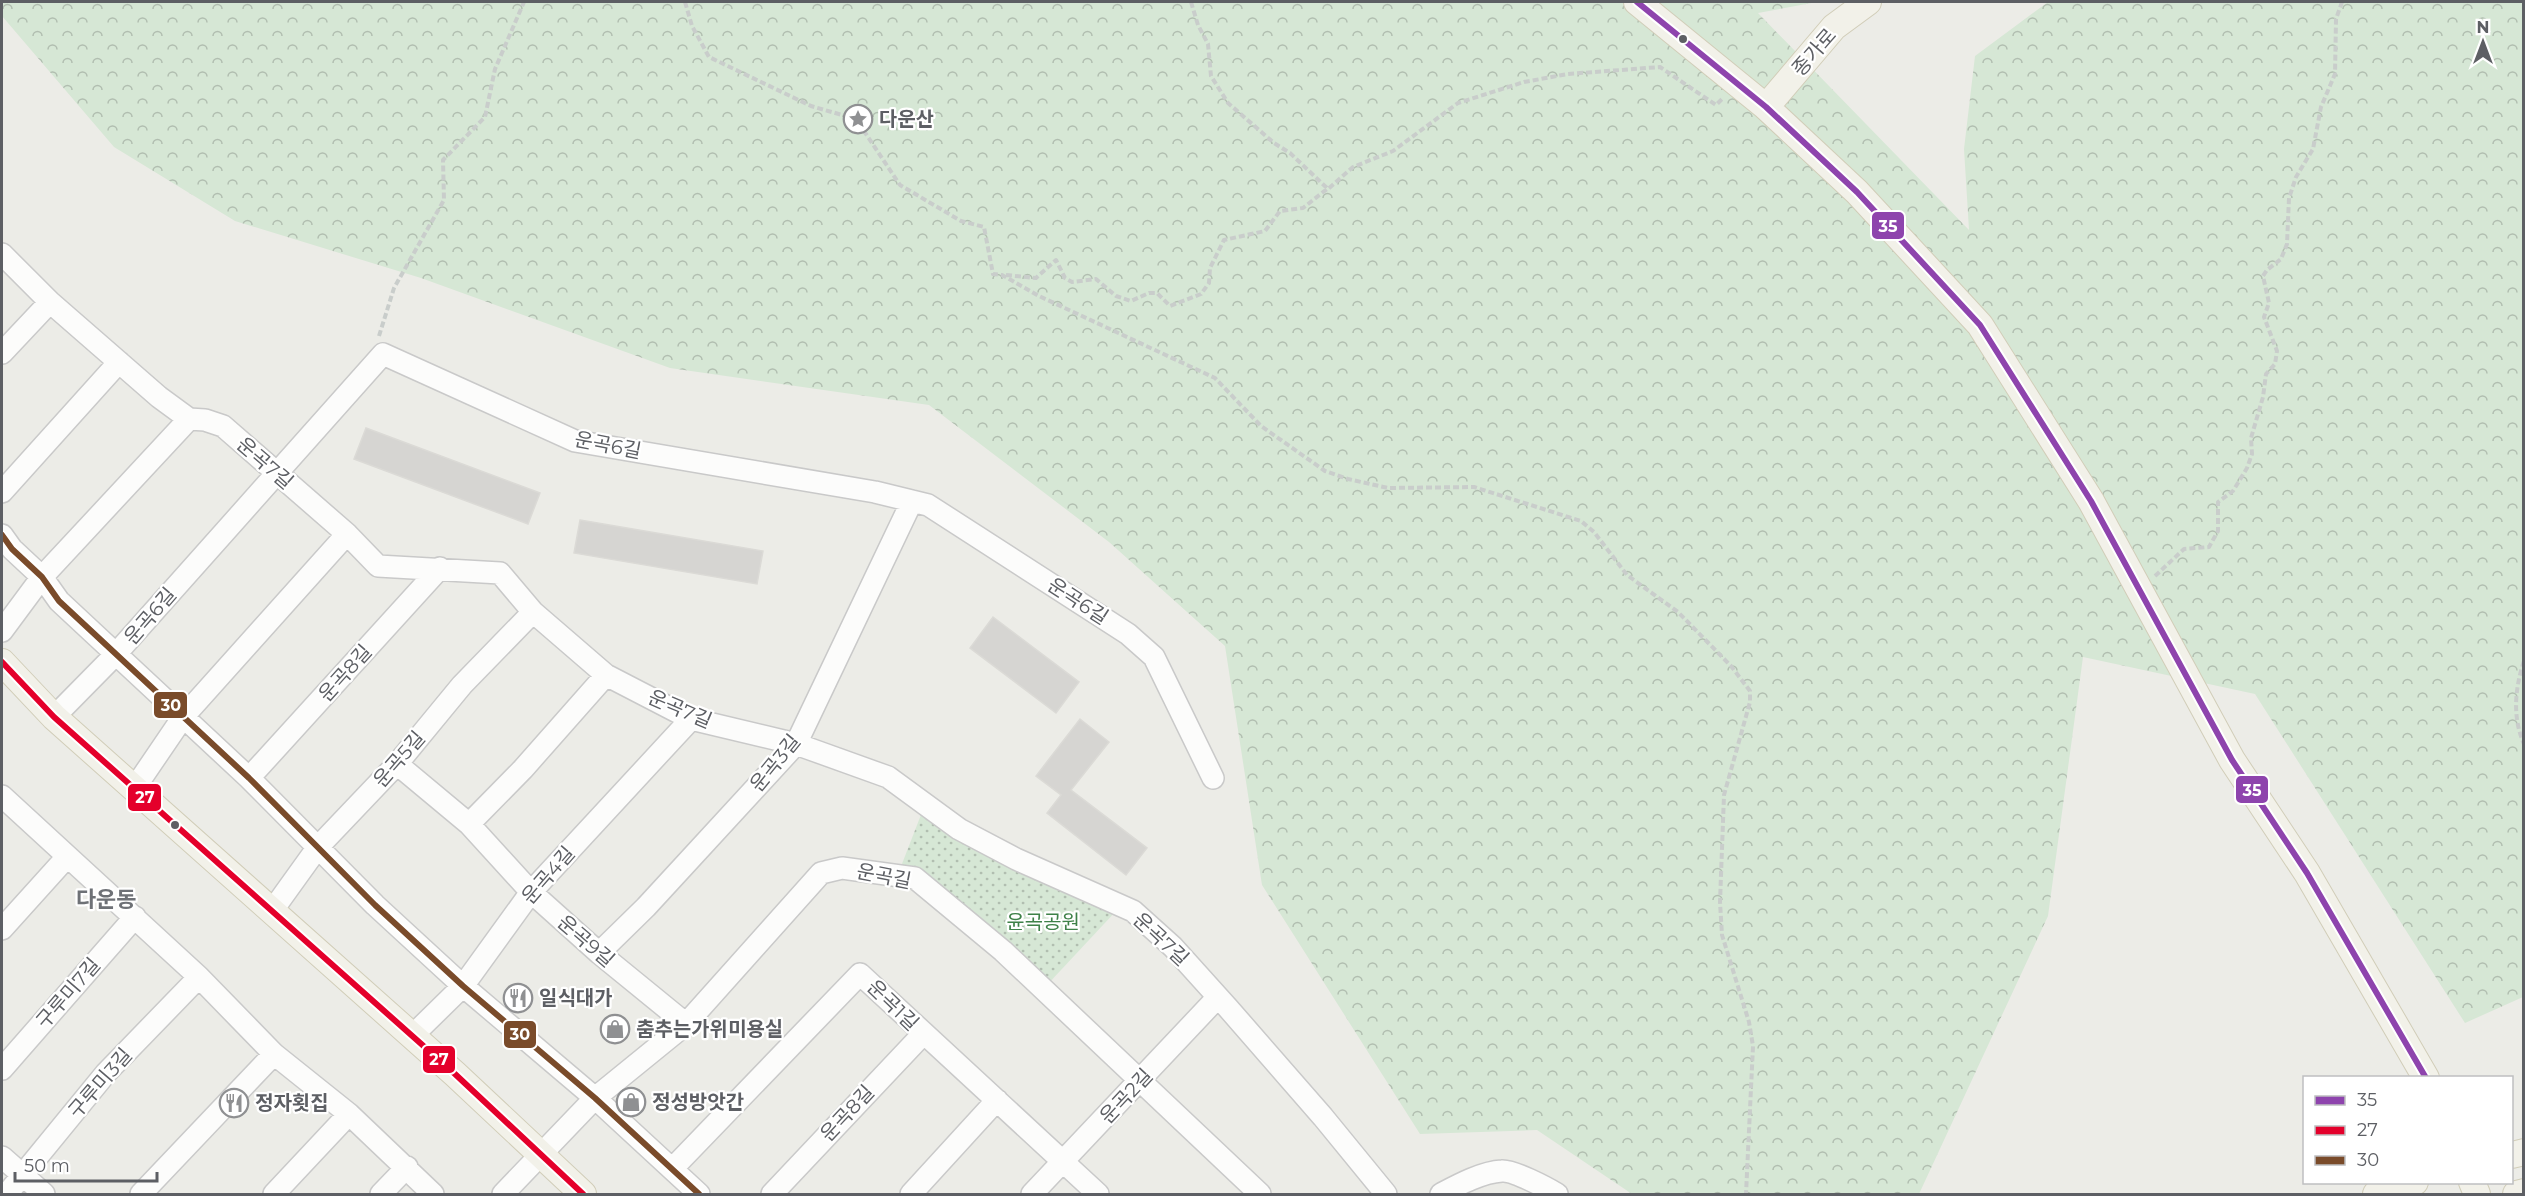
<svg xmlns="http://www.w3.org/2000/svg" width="2525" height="1196" font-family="Montserrat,'Noto Sans KR',sans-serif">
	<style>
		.grass { fill: url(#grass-dots) }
		.forest { fill: url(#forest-crowns) }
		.building { fill: #d6d5d2; stroke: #dbdad6; stroke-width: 1.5 }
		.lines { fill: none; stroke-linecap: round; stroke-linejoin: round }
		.minor-casing { stroke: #c9c9c9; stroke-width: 24 }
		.major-casing { stroke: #d1cdb8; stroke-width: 28 }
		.path { stroke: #c9cdcb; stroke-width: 4; stroke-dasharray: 6 3; stroke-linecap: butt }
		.minor { stroke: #fcfcfb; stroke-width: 21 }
		.major { stroke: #f2f1e9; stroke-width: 26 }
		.bus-1-casing { stroke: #fff; stroke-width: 10 }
		.bus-2-casing { stroke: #fff; stroke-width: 10 }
		.bus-3-casing { stroke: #fff; stroke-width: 10 }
		.bus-1 { stroke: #8e44ad; stroke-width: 6 }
		.bus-2 { stroke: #e4002b; stroke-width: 6 }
		.bus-3 { stroke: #7a4b2a; stroke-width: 6 }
		.bus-dot { fill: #5d5f64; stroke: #fff; stroke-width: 2 }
		.labels { text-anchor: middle; stroke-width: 4.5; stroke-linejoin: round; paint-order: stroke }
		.street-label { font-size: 20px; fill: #5d5f64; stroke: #fff }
		.poi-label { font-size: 20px; font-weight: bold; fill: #5d5f64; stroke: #fff; text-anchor: start }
		.park-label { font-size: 20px; fill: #3e8148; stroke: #fff }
		.quarter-label { font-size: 22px; font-weight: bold; fill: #6e7176; stroke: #fff }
		.line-badge { stroke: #fff; stroke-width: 2 }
		.badge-label { font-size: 16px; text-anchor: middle; font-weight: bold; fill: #fff }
	</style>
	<defs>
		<pattern id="grass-dots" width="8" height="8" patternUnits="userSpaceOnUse" patternTransform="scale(1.5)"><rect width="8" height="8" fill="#d6e7d5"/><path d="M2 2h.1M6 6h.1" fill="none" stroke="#b1beb0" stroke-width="1.8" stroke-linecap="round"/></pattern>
		<pattern id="forest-crowns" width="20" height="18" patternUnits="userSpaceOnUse" patternTransform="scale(1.5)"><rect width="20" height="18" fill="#d6e7d5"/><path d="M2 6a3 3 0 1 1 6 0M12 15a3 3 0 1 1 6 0" fill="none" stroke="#b1beb0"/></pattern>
	</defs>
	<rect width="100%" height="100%" fill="#ecece7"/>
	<path class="grass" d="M924,807L1117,910L1047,985L900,869Z"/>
	<path class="forest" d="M2,2H1817L1758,13L1969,230L1964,149L1975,56L2048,2H2523V997L2465,1023L2255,694L2083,657L2048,916L1919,1194H1632L1537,1130L1420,1134L1262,885L1225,646L1109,542L929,405L670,368L421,278L235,221L114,147L2,16Z"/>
	<path class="building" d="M366,428L540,493L528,524L354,459Z
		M580,520L763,551L757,584L574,553Z
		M993,617L1079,682L1056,713L970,648Z
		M1080,719L1109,742L1071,790L1147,848L1126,875L1047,813L1061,795L1036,776Z"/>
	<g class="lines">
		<g class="minor-casing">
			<path id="minor" d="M2,254L50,302L159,397L189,419L205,420L223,426L347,534L378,566L500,573L533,612L606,675L691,719L796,744L888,777L959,829L1016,859L1133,911L1173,947L1228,1008L1323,1117L1386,1194
				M2,353L50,302
				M2,492L119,362
				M2,535L12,549L42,577L59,601L249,778L375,905L463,986L595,1098L699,1194
				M2,631L42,577L189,419
				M54,717L115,655L383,354L575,441L875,492L928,505L1128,634L1154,657L1213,778
				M397,764L469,824L531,892L599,953L686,1024
				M249,778L440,568
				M134,789L183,717L347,534
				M2,796L199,977L274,1054L349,1114L433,1194
				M469,824L523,769L606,675
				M272,911L318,847L397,764L462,685L533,612
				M2,929L66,858
				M599,953L646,907L796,744L912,501
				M412,1036L463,986L531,892L691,719
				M2,1069L135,917
				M2,1157L44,1194
				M672,1169L860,974L1098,1194
				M7,1194L106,1073L199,977
				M141,1194L274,1054
				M274,1194L349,1114
				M381,1194L407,1167
				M503,1194L595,1098L686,1024L821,873L842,868L915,878L1003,951L1260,1194
				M772,1194L923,1034
				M911,1194L997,1100
				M1032,1194L1218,997
				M1441,1194C1458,1185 1482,1172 1502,1171C1513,1170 1547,1188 1557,1194"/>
		</g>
		<g class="major-casing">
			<path id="major" d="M1637,2L1766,107L1857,192L1980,325L2091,501L2232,760L2307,873L2426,1078
				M1766,107L1834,27L1868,2
				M2,662L54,717L455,1074L583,1194
				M2512,1155L2524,1152
				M2472,1182L2477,1194
				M2376,1194L2415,1182
				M2516,1194L2524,1192"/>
		</g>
		<path class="path" d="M685,2L692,26L709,57L811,106L856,119L900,185L961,221L984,227L993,274L1002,275L1039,296L1215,378L1261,426L1325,471L1348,479L1388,488L1474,487L1581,521L1594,532L1627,575L1678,612L1731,666L1750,691V702L1724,795L1720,902L1722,935L1749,1022L1753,1046L1746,1194
			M1191,2L1198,25L1208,44L1211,76L1228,103L1274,143L1290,153L1328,189L1353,167L1393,151L1458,103L1524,82L1568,74L1660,67L1716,105L1723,98
			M1006,275L1036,278L1056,260L1065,278L1072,282L1096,279L1116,296L1131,301L1149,293H1157L1170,306L1201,294L1209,283L1210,268L1224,240L1265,231L1280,211L1303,208L1327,189
			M379,336L394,288L444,200L443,160L485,117L495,69L524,2
			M2155,576L2184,549L2209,547L2218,531V502L2233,491L2247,468L2252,454L2251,438L2263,397L2266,374L2275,364L2277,351L2264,317L2269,303L2263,276L2267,270L2281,259L2287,244L2289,198L2296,177L2313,149L2321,107L2335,74L2336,19L2342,2
			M2524,661C2515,688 2512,717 2524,744"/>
		<use href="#minor" class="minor"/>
		<use href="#major" class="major"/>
		<g class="bus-1-casing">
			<path id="bus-1" d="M1637,2L1766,107L1857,192L1980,325L2091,501L2232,760L2307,873L2426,1078"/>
		</g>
		<g class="bus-2-casing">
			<path id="bus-2" d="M2,662L54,717L455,1074L583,1194"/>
		</g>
		<g class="bus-3-casing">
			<path id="bus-3" d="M2,535L12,549L42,577L59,601L249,778L375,905L463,986L595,1098L699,1194"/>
		</g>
		<use href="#bus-1" class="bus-1"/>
		<use href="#bus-2" class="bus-2"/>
		<use href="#bus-3" class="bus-3"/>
	</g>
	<defs>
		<g id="sight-ring" transform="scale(1.5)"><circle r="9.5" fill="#fff" stroke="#8f9092" stroke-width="1.5"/><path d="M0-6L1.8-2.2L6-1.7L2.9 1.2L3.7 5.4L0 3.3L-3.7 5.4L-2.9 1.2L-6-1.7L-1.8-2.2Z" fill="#8f9092"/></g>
		<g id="restaurant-ring" transform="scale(1.5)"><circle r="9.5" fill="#fff" stroke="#8f9092" stroke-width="1.5"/><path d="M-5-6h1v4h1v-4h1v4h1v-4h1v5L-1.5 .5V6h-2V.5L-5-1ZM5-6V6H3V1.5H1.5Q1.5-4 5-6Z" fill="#8f9092"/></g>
		<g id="shop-ring" transform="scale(1.5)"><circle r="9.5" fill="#fff" stroke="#8f9092" stroke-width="1.5"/><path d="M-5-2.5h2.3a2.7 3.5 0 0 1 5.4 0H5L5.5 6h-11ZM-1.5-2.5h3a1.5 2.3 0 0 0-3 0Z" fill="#8f9092"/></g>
	</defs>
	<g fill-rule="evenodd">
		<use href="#sight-ring" x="858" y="119"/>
		<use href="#restaurant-ring" x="518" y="998"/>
		<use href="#shop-ring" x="615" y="1029"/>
		<use href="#shop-ring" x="631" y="1102"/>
		<use href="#restaurant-ring" x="234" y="1103"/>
	</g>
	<g class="bus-dot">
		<circle cx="1683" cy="39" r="5"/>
		<circle cx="175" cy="825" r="5"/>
	</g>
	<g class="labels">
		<g class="street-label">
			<text transform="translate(1814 52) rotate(-49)" y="7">종가로</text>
			<text transform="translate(608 445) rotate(11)" y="7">운곡6길</text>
			<text transform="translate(265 463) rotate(41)" y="7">운곡7길</text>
			<text transform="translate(1078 601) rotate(33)" y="7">운곡6길</text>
			<text transform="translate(150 616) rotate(-49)" y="7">운곡6길</text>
			<text transform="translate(345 673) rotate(-48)" y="7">운곡8길</text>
			<text transform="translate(680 709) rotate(23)" y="7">운곡7길</text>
			<text transform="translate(399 759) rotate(-49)" y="7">운곡5길</text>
			<text transform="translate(775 763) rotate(-51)" y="7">운곡3길</text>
			<text transform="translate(548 875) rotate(-49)" y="7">운곡4길</text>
			<text transform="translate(884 876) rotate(11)" y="7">운곡길</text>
			<text transform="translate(1161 939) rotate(43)" y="7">운곡7길</text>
			<text transform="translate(586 941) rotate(41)" y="7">운곡9길</text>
			<text transform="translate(68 993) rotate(-49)" y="7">구루미7길</text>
			<text transform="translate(893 1005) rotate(44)" y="7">운곡1길</text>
			<text transform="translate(100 1083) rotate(-49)" y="7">구루미3길</text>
			<text transform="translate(1126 1096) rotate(-47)" y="7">운곡2길</text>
			<text transform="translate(847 1113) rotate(-47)" y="7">운곡8길</text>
		</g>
		<g class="poi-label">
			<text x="879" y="126">다운산</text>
			<text x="539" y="1005">일식대가</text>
			<text x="636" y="1036">춤추는가위미용실</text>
			<text x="652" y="1109">정성방앗간</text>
			<text x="255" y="1110">정자횟집</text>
		</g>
		<g class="park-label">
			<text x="1043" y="929">윤곡공원</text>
		</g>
		<g class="quarter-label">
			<text x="106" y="907">다운동</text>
		</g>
	</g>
	<g class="line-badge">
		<rect x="1871" y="211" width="34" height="29" rx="6" fill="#8e44ad"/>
		<rect x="153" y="691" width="35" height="28" rx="6" fill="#7a4b2a"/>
		<rect x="2235" y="775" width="34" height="29" rx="6" fill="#8e44ad"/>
		<rect x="127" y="783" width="35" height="29" rx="6" fill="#e4002b"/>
		<rect x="503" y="1020" width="34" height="29" rx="6" fill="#7a4b2a"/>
		<rect x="422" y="1045" width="34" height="29" rx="6" fill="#e4002b"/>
	</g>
	<g class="badge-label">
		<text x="1888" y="232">35</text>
		<text x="171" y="711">30</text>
		<text x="2252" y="796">35</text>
		<text x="145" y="803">27</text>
		<text x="520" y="1040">30</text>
		<text x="439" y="1065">27</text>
	</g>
	<rect width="2525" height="1196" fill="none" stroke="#5d5f64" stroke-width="6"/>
	<rect x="2303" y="1076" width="210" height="108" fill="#ffffff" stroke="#bebfc1" stroke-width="1.5"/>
	<rect x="2315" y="1096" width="30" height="9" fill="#8e44ad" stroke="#bebfc1" stroke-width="1.5"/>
	<text x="2357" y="1106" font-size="18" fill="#5d5f64">35</text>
	<rect x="2315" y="1126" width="30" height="9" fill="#e4002b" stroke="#bebfc1" stroke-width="1.5"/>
	<text x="2357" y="1136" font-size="18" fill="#5d5f64">27</text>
	<rect x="2315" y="1156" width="30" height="9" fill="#7a4b2a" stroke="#bebfc1" stroke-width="1.5"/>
	<text x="2357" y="1166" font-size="18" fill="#5d5f64">30</text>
	<g transform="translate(2483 42)" stroke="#ffffff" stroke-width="4.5" paint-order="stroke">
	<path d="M0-4.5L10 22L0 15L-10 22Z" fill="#5d5f64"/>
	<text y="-9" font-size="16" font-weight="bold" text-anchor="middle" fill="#5d5f64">N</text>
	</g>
	<path d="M15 1172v9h142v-9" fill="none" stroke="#5d5f64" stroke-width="3"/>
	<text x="24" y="1172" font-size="18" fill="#5d5f64" stroke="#ffffff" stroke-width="4.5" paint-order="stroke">50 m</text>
</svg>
